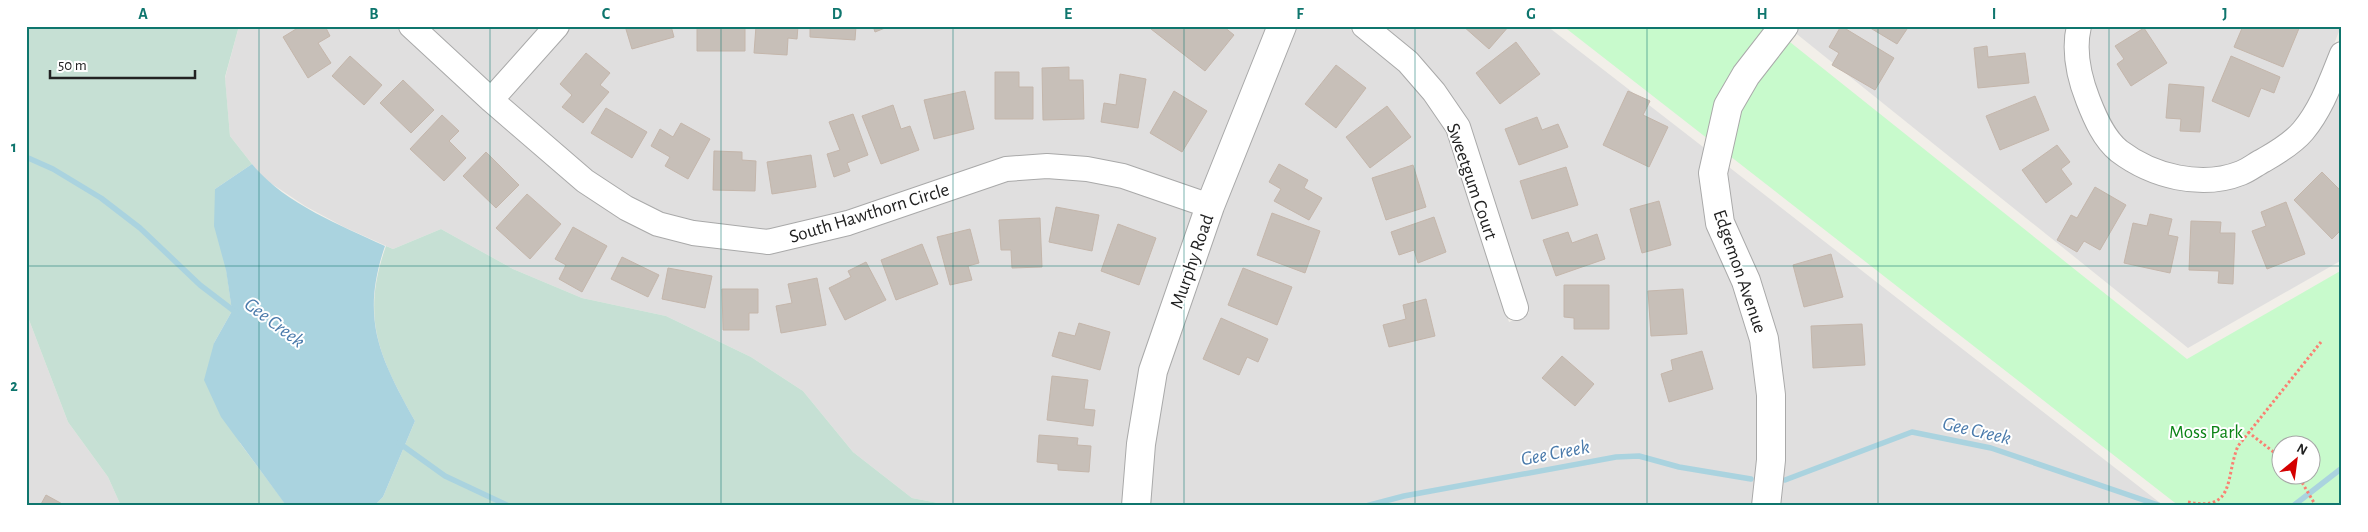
<svg xmlns="http://www.w3.org/2000/svg" width="2368" height="532" font-family="'Alegreya Sans',sans-serif">
	<style>
		.residential { fill: #e0dfdf }
		.wetland { fill: #c6e0d4 }
		.park { fill: #c8facc; fill-rule: evenodd }
		.water { fill: #aad3df }
		.lines { fill: none; stroke-linecap: round; stroke-linejoin: round }
		.stream { stroke: #aad3df; stroke-width: 5.5 }
		.building { fill: #c7bfb8; stroke: #c4b6ab }
		.minor-casing { stroke: #a9a9a9; stroke-width: 26 }
		.tertiary-casing { stroke: #a9a9a9; stroke-width: 30 }
		.path { stroke: #fa8072; stroke-width: 3; stroke-dasharray: 2.5 2.5; stroke-linecap: butt }
		.minor { stroke: #fff; stroke-width: 24 }
		.tertiary { stroke: #fff; stroke-width: 28 }
		.grid { fill: none; stroke: #0f766e; stroke-width: 1; stroke-opacity: 0.55 }
		.labels { text-anchor: middle; stroke-width: 4; stroke-linejoin: round; paint-order: stroke }
		.street-label { font-size: 19px; fill: #222; stroke: #fff }
		.park-label { font-size: 19px; fill: #0c8416; stroke: #fff }
		.water-label { font-size: 20px; font-style: italic; fill: #4a7aab; stroke: #fff }
		.neatline { fill: none; stroke: #0f766e; stroke-width: 2 }
		.grid-label { font-size: 16px; text-anchor: middle; font-weight: bold; fill: #0f766e }
	</style>
	<rect width="100%" height="100%" fill="#f2efe9"/>
	<path class="residential" d="M239,26H395L491,116L579,191L726,248L1007,180L1046,177L1085,180L1120,187L1197,214L1126,506H954L912,498L853,452L803,391L751,357L666,316L582,298L513,269L441,229L393,249L344,227L305,206L263,178L230,136L225,78Z
		M428,26H543L491,85Z
		M570,26H1271L1205,193L1089,158L768,231L696,222L662,213L632,198L591,172L506,98Z
		M1293,26H1346L1400,71L1426,99L1448,133L1509,322L1529,313L1466,120L1381,26H1547L1707,150L1736,286L1754,342L1761,397L1756,506H1147L1163,373L1220,209Z
		M1796,26H2069L2074,93L2088,130L2113,160L2146,179L2179,190L2210,191L2241,185L2342,81V260L2188,348L1793,31Z
		M2089,26H2341L2315,94L2295,124L2276,142L2237,163L2209,169L2183,168L2155,158L2125,141L2107,118L2088,65L2087,36Z
		M1725,164L2164,506H1776L1780,470L1730,219Z
		M26,312L68,422L108,477L121,506H26Z"/>
	<path class="wetland" d="M26,26H239L225,77L230,136L252,164L215,189L232,311L214,343L240,443L287,506H121L108,477L68,422L26,312Z
		M441,229L513,269L582,298L666,316L751,357L803,391L853,452L912,498L954,506H374L383,497L415,421C380,358 360,319 386,246L393,249Z"/>
	<path class="park" d="M1563,26H1770L2187,359L2342,270V506H2179ZM2280,444H2310V474H2280Z"/>
	<path class="water" d="M252,164C284,203 340,225 385,246C360,319 380,358 415,421L383,497L374,506L285,504L221,417L204,380L214,343L232,311L226,270L214,226L215,189Z"/>
	<g class="lines">
		<path class="stream" d="M26,157L53,169L101,198L140,228L200,285L238,314
			M399,443L445,476L509,506
			M1785,480L1912,432L1991,448L2161,506
			M1366,506L1404,496L1616,457L1639,456L1679,467L1751,479
			M2293,506L2342,468"/>
	</g>
	<path class="building" d="M301,26H325L330,36L318,43L331,63L308,78L283,37Z
		M625,26H671L674,37L632,49Z
		M697,26H745V51H697Z
		M756,26H798L797,39L788,38L787,55L754,53Z
		M810,26H856L855,40L810,37Z
		M873,26H890L875,32Z
		M1153,26H1223L1234,35L1205,71L1151,29Z
		M1463,26H1509L1489,49Z
		M1841,26L1894,58L1875,90L1832,65L1839,53L1829,47Z
		M1867,26H1909L1897,44Z
		M2243,26H2300L2283,67L2234,47Z
		M2144,28L2167,63L2131,86L2117,64L2124,59L2115,46Z
		M1516,42L1540,74L1500,104L1476,73Z
		M1987,46L1988,57L2025,53L2029,83L1978,88L1974,48Z
		M586,53L610,73L600,85L609,92L583,123L562,107L572,95L560,84Z
		M350,56L382,85L364,105L332,76Z
		M2231,56L2280,77L2274,93L2261,88L2249,117L2212,101Z
		M1336,65L1366,88L1336,128L1305,104Z
		M1069,67V80H1083L1084,119L1043,120L1042,68Z
		M995,72H1019V87H1033V119H995Z
		M1120,74L1146,79L1138,128L1101,122L1104,103L1116,105Z
		M403,80L434,110L411,133L380,103Z
		M2169,84L2204,87L2200,132L2180,131L2181,119L2166,118Z
		M965,91L974,129L934,139L924,100Z
		M1174,91L1207,111L1182,152L1150,133Z
		M1628,91L1650,101L1643,115L1668,127L1649,167L1603,145Z
		M2035,96L2049,130L2000,150L1986,116Z
		M893,105L901,129L910,126L919,150L881,164L862,116Z
		M1387,106L1411,137L1370,168L1346,137Z
		M606,108L647,132L632,158L591,133Z
		M853,114L868,155L847,163L850,171L834,177L827,154L840,150L829,122Z
		M442,115L459,131L449,141L466,158L444,181L410,149Z
		M1537,117L1542,130L1558,124L1568,147L1519,165L1505,129Z
		M681,123L710,139L688,179L665,166L670,157L651,146L660,129L673,137Z
		M2057,145L2070,162L2061,169L2072,184L2046,203L2022,170Z
		M714,151L742,152V160L756,161L755,191L713,190Z
		M486,152L519,185L496,208L463,176Z
		M811,155L816,187L772,194L767,162Z
		M1279,164L1308,180L1304,188L1322,198L1309,220L1274,201L1281,189L1269,182Z
		M1413,165L1426,207L1386,220L1372,178Z
		M1566,167L1578,205L1532,219L1520,181Z
		M2322,172L2342,192V229L2332,239L2294,200Z
		M2095,187L2126,205L2100,250L2084,241L2077,252L2057,240L2071,215L2077,218Z
		M527,194L561,224L530,259L496,228Z
		M1659,201L1671,245L1642,253L1630,209Z
		M2286,202L2305,254L2267,269L2252,231L2266,226L2261,212Z
		M1056,207L1099,215L1092,251L1049,242Z
		M1272,213L1320,231L1305,273L1257,255Z
		M2150,214L2172,219L2168,235L2178,237L2170,273L2124,263L2133,223L2147,226Z
		M1434,217L1446,252L1418,263L1414,250L1399,255L1391,232Z
		M1040,218L1042,267L1012,268L1011,250H1001L999,220Z
		M2191,221L2221,222L2220,233H2235L2233,284L2218,283L2219,271L2189,270Z
		M1118,224L1156,238L1139,285L1101,271Z
		M573,227L607,246L582,292L559,279L566,265L555,259Z
		M970,229L979,263L968,266L972,280L950,285L937,237Z
		M1568,232L1572,243L1597,234L1605,259L1556,276L1543,240Z
		M922,244L938,284L896,300L881,260Z
		M1831,254L1843,297L1804,307L1793,265Z
		M622,257L659,275L648,297L611,279Z
		M866,262L886,300L845,320L829,288L851,277L848,271Z
		M668,268L712,276L705,308L662,299Z
		M1243,268L1292,287L1277,325L1228,305Z
		M817,278L826,325L781,333L776,306L792,303L788,284Z
		M1564,285H1609V329H1574V318L1564,317Z
		M722,289H758V313H749V330H723Z
		M1683,289L1687,334L1651,336L1648,291Z
		M1426,299L1435,336L1389,347L1383,325L1406,319L1403,305Z
		M1221,318L1268,339L1258,362L1247,357L1239,375L1203,359Z
		M1079,323L1110,332L1100,370L1052,356L1059,332L1075,336Z
		M1862,324L1865,365L1813,368L1811,326Z
		M1702,351L1713,389L1669,402L1661,374L1673,370L1671,360Z
		M1562,356L1594,384L1575,406L1542,378Z
		M1052,376L1088,380L1084,409L1095,410L1093,426L1047,420Z
		M1039,435L1078,438L1077,445L1091,446L1089,472L1058,470V464L1037,462Z
		M46,495L66,506H40Z"/>
	<g class="lines">
		<g class="minor-casing">
			<path id="minor" d="M411,26L491,100L585,181L626,208L658,224L693,233L768,242L848,223L1006,169L1047,166L1087,169L1123,176L1210,206
				M1364,26L1408,62L1434,92L1458,127L1516,308
				M2079,26C2073,51 2079,77 2088,100C2095,118 2104,139 2119,151C2152,176 2201,189 2241,173C2249,170 2256,164 2264,160C2278,152 2293,143 2303,131C2322,108 2331,81 2342,54
				M491,100L557,26"/>
		</g>
		<g class="tertiary-casing">
			<path id="tertiary" d="M1136,506L1141,444L1153,371L1210,206L1282,26
				M1766,506L1771,460V395L1764,339L1746,281L1720,223L1713,173L1728,106L1746,75L1784,26"/>
		</g>
		<path class="path" d="M2248,432L2280,457
			M2297,474L2316,506
			M2188,502C2236,512 2225,477 2238,446L2321,342"/>
		<use href="#minor" class="minor"/>
		<use href="#tertiary" class="tertiary"/>
	</g>
	<path class="grid" d="M259,26V506M490,26V506M721,26V506M953,26V506M1184,26V506M1415,26V506M1647,26V506M1878,26V506M2109,26V506M26,266H2342"/>
	<g class="labels">
		<g class="street-label">
			<text transform="translate(1473 181) rotate(71)" y="7">Sweetgum Court</text>
			<text transform="translate(869 212) rotate(-17)" y="7">South Hawthorn Circle</text>
			<text transform="translate(1191 261) rotate(-71)" y="7">Murphy Road</text>
			<text transform="translate(1741 271) rotate(71)" y="7">Edgemon Avenue</text>
		</g>
		<g class="park-label">
			<text x="2206" y="438">Moss Park</text>
		</g>
		<g class="water-label">
			<text transform="translate(275 322) rotate(37)" y="7">Gee Creek</text>
			<text transform="translate(1977 430) rotate(13)" y="7">Gee Creek</text>
			<text transform="translate(1555 452) rotate(-11)" y="7">Gee Creek</text>
		</g>
	</g>
	<rect width="2368" height="532" fill="none" stroke="#ffffff" stroke-width="55"/>
	<g transform="translate(2296 460) rotate(29)"><circle r="24" fill="#ffffff" stroke="#a7a7a7"/>
	<path d="M0-4L9 19L0 12L-9 19Z" fill="#d40000"/>
	<text y="-8" font-size="14" font-weight="bold" text-anchor="middle" fill="#222222">N</text>
	</g>
	<path d="M50 70v8h145v-8" fill="none" stroke="#222222" stroke-width="2.5"/>
	<text x="58" y="70" font-size="15" fill="#222222" stroke="#ffffff" stroke-width="4" paint-order="stroke">50 m</text>
	<rect x="28" y="28" width="2312" height="476" class="neatline"/>
	<g class="grid-label">
		<text x="143" y="19">A</text>
		<text x="374" y="19">B</text>
		<text x="606" y="19">C</text>
		<text x="837" y="19">D</text>
		<text x="1068" y="19">E</text>
		<text x="1300" y="19">F</text>
		<text x="1531" y="19">G</text>
		<text x="1762" y="19">H</text>
		<text x="1994" y="19">I</text>
		<text x="2225" y="19">J</text>
		<text x="14" y="152">1</text>
		<text x="14" y="391">2</text>
	</g>
</svg>
